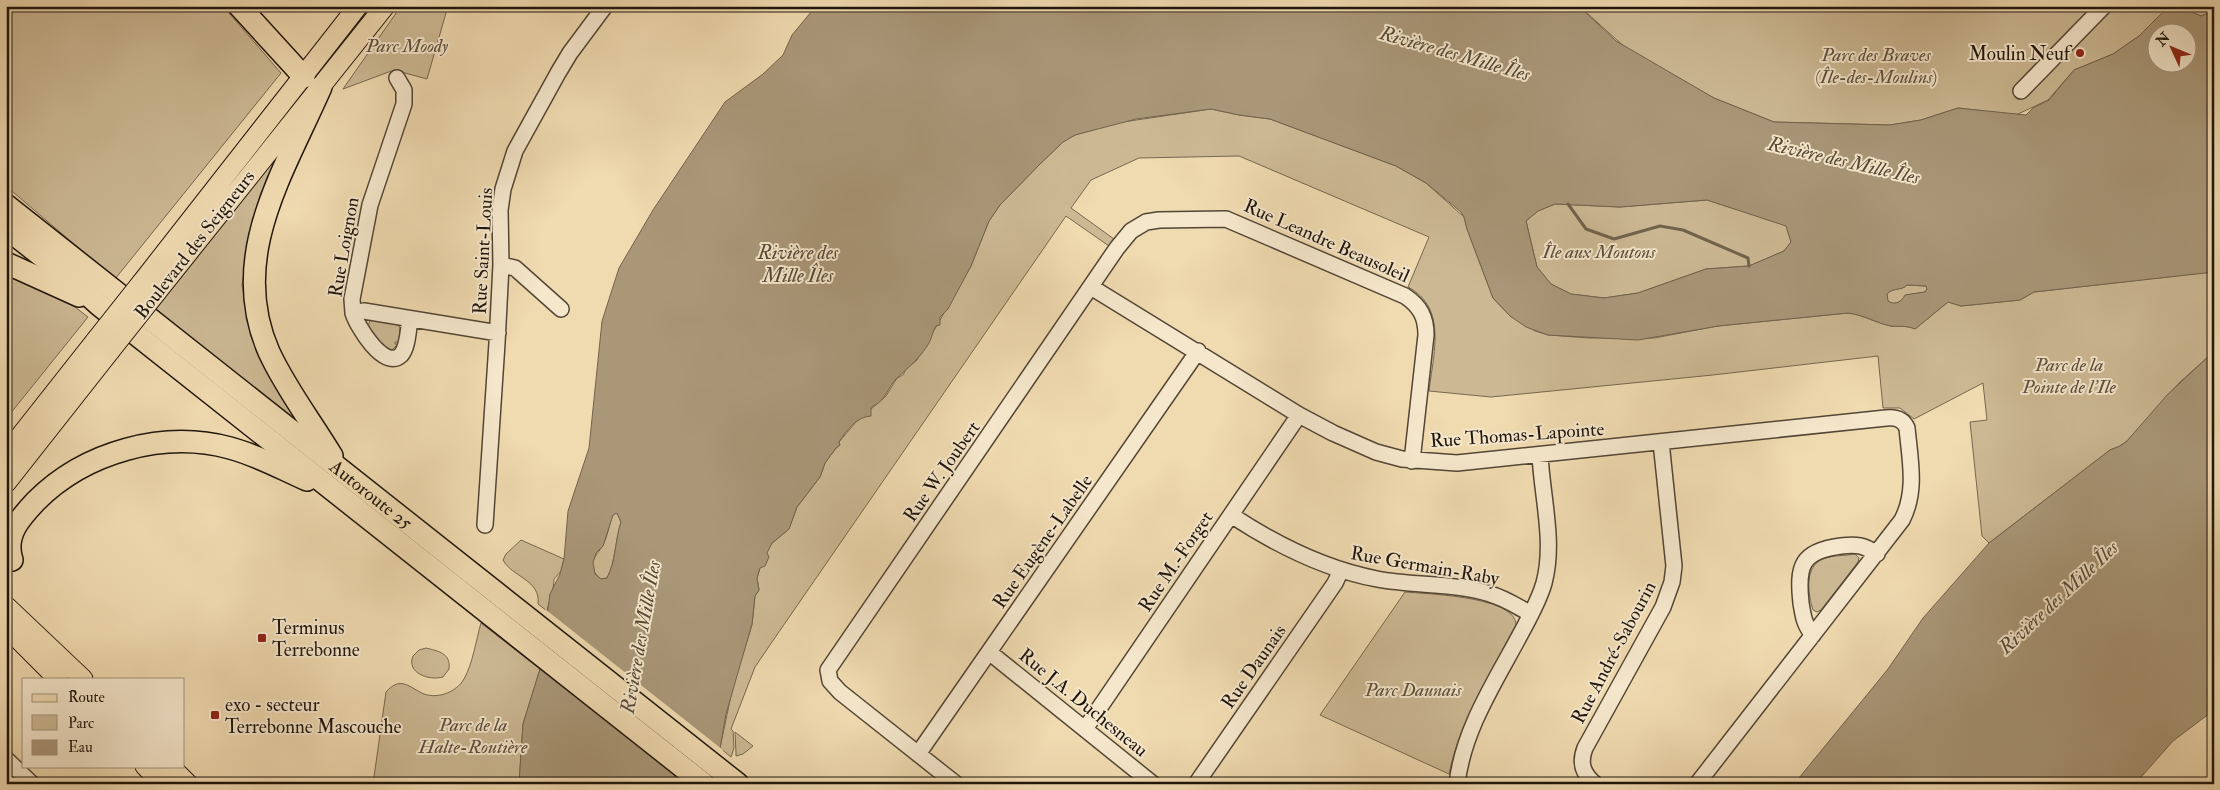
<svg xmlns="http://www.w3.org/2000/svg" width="2220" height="790" font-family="'IM FELL Double Pica',serif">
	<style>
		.green { fill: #ccb994; stroke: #766750 }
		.water { fill: #a99778; stroke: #72634d; fill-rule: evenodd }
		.pier { fill: #f0dab0 }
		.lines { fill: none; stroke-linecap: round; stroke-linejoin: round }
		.stream { stroke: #72634d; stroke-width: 3 }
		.minor-casing { stroke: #534635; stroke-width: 18 }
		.major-casing { stroke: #1f150c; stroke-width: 21 }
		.highway-casing { stroke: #1f150c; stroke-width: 24 }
		.minor { stroke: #f5e7cc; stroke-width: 15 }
		.major { stroke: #f0dab0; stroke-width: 19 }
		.highway { stroke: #f0dab0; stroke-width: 21 }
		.major-bridge-casing { stroke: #1f150c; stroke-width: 21; stroke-linecap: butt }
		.major-bridge { stroke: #f0dab0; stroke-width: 19 }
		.poi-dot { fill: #8f2418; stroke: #f5e7cc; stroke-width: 2 }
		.labels { text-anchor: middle; stroke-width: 4; stroke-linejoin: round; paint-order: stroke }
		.park-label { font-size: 19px; font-style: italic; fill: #5c4e3c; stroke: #f5e7cc }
		.poi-label { font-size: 19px; fill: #1f150c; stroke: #f5e7cc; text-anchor: start }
		.street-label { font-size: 19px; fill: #1f150c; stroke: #f5e7cc }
		.water-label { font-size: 20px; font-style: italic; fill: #564937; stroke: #f5e7cc }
	</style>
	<rect width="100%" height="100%" fill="#f0dab0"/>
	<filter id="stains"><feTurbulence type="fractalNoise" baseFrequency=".004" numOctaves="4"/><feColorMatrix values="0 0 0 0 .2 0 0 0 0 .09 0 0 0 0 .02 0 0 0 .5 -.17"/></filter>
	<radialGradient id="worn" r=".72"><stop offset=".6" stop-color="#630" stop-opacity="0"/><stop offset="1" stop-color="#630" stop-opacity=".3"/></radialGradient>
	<path class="green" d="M6,6H223L281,73L115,279L6,186Z
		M401,6H448L427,79L394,70L343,89Z
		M1579,6H2214V11L2201,16L2184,9L2163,12L2139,36L2113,54L2074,70L2048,100L2016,115L1958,108L1921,120L1890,125L1774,122L1714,98L1627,49Z
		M1211,109L1239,115L1270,119L1396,166L1426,183L1464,217L1467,229L1493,298L1510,316L1535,331L1548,335L1589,338H1654L1718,326L1848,313C1864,315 1876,323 1891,326C1900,327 1906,325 1915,329L1948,302L1961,306L2020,300L2034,292L2211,272H2214V347L2210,355L2179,383L2127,441L2120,446L2110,450L1989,543L1982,536L1970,422L1987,420L1983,383L1914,419L1900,408H1883L1878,356L1713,375L1491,397L1429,391C1433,355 1448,308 1408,287L1429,237L1239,156L1139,158L1091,180L1071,208L1114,239L1109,246L1066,216L772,642L755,667L731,729L733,731L734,748L731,757L720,748L733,686L752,625L755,596L759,590L757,578L760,568L770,545L789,529L797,507L820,477L825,463L836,448L840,445L839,442L855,423L886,396L897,378L903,375L906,369L917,360L971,266L989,221L1000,205L1040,164L1063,142L1075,135L1116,123Z
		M282,150L255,213L242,285L248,321L267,369L302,427L156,309Z
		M1707,200L1786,225L1791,242L1784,251L1749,266L1706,269L1638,293L1604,298L1571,294L1551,284L1537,267L1526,221L1538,211L1555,204L1620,207Z
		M6,274L58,294L88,317L6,419Z
		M1907,285L1926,286L1927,289L1925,292L1906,295C1902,301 1896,306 1888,302L1887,294C1893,287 1902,291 1907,285Z
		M370,320L396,324L400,327L399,342H395V344H398L391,351L386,349L368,326Z
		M617,513L621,522C615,540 616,561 607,578L601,579C584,565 596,557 603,545C608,536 609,524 613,514Z
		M521,540L564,559L561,571L554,579C554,589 549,600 547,611L538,604C541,580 512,577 503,560L506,554Z
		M1855,554L1859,558L1858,562L1821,610L1817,612L1813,610C1808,595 1804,566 1823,559C1832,555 1845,556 1855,554Z
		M1405,592C1425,594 1518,596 1516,626C1490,674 1460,720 1449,774L1320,715Z
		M481,623L540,669L523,724L519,784H373L386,692C401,675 410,688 424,694C439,699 456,692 464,679C473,663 476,640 481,623Z
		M426,648C438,651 451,653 449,669L443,677C429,681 406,673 413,656L419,650Z
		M735,732L753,746L743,754L736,756V753Z"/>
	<path class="water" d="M816,6H1579L1616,41L1714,98L1774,122L1890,125L1921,120L1958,108L2026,115L2033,108L2049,100L2074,70L2113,54L2139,36L2163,12L2184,9L2201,16L2214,11V272L2034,292L2020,300L1961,306L1948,302L1915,329C1906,325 1900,327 1891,326C1876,323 1864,315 1848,313L1718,326L1638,340L1548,335L1526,327L1510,316L1493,298L1467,229L1464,217L1461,212L1426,183L1396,166L1270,119L1239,115L1211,109L1136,119L1075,135L1063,142L1040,164L1000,205L989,221L971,266L948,309L940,317V325L936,326C932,332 932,338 929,343C921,357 908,368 897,378C887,387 886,402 871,407V416C856,417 847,430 839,442L840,445L836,448L825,463L820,477L797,507L789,529L772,543L767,553L769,557L765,566L760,568L757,578L759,590L755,596L752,624L726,714L720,748L719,784H519L523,724L540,669L550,594L560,574L564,559L568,511L589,448L602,321L619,268L653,210L725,102L763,74L783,55L792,35ZM2158,32H2188V62H2158ZM1707,200L1786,226L1791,242L1784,251L1749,266L1706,269L1638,293L1604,298L1571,294L1551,284L1537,267L1526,221L1538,211L1555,204L1620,207ZM1907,285L1926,286L1927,289L1925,292L1905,295C1902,301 1896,306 1888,301L1887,294C1893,287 1902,291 1907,285ZM617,513L621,522C615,540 616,561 607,578L601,579L595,574L593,562L596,553L603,546L613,515Z
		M2214,347V710L2173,741L2135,784H1794L1888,669L1923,618L1989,543L2110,450L2120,446L2127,441L2167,395L2210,355Z"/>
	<path class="pier" d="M545,609L723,750L722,784H685L538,667Z"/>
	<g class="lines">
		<path class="stream" d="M1568,204L1586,229L1614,239L1660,226L1683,230L1748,258L1749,266"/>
		<g class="minor-casing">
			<path id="minor" d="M397,78L404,90V104L370,205L352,299L353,313L364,311L498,333
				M2021,91L2104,6
				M501,265L515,268L561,309
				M1091,287L1299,415L1333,433L1376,452L1402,459L1457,463L1886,418C1896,417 1903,419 1907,428C1910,460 1917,491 1902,520L1697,784
				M353,313C357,326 384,371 401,355C408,347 408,330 410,320
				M1231,515C1275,544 1324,569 1377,579C1412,586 1457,583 1490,594C1505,598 1518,607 1531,614
				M485,525L497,343L501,265L500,210L503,189L515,151L558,73L570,53L605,6
				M1813,635C1804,625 1803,615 1801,603C1797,566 1801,551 1841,546C1856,544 1864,545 1877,554
				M989,652L1153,784
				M1085,729L1299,415
				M918,754L1198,351
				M6,759L32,784
				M956,784L840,692L830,681L828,670L1117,248L1131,231L1146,222L1159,220L1226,219L1405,296C1420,306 1426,317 1426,335L1412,461
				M1196,784L1335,583L1341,570
				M1457,784C1463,730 1495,682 1520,635C1529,618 1539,601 1544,583C1555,542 1542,497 1540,455
				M1595,784C1583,774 1579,763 1585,748L1663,607L1672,582L1674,566L1661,442"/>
		</g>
		<g class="major-casing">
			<path id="major" d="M142,282L358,6
				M156,293L385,6
				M6,454L96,340
				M6,483L110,351
				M6,606L83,679
				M6,627L58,679
				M145,766L163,784
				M170,766L188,784"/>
		</g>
		<g class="highway-casing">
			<g id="highway">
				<path d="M239,6L304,77"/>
				<path d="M321,87C284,172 227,257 269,352C286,389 311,421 332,456"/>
				<path id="s1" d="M6,205L738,784"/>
				<path d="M6,228L67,276L99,305L704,784"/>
				<path d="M6,263L79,296"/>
				<path d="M12,560C4,535 20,518 36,501C85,452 163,430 230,448C257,455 282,469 307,480"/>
			</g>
		</g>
		<use href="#minor" class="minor"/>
		<use href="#major" class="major"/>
		<use href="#highway" class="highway"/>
		<g class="major-bridge-casing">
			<path id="major-bridge" d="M96,340L142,282
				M110,351L156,293"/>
		</g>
		<use href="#major-bridge" class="major-bridge"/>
	</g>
	<g class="poi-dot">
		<circle cx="2080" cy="53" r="5"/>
		<rect x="257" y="633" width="10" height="10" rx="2.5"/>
		<rect x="210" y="710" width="10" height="10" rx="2.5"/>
	</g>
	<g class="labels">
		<g class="park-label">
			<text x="407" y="52">Parc Moody</text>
			<text x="1876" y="61">Parc des Braves<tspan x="1876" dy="22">(Île-des-Moulins)</tspan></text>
			<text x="1599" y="258">Île aux Moutons</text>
			<text x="2069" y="371">Parc de la<tspan x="2069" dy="22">Pointe de l'Ile</tspan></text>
			<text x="1413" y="696">Parc Daunais</text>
			<text x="473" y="731">Parc de la<tspan x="473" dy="22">Halte-Routière</tspan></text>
		</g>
		<g class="poi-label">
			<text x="2070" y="60" text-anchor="end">Moulin Neuf</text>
			<text x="272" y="634">Terminus<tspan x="272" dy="22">Terrebonne</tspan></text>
			<text x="225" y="711">exo - secteur<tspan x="225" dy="22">Terrebonne Mascouche</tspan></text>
		</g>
		<g class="street-label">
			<text transform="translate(1327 240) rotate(24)" y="7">Rue Leandre Beausoleil</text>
			<text transform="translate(194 244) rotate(-52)" y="7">Boulevard des Seigneurs</text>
			<text transform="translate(343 247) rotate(-80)" y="7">Rue Loignon</text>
			<text transform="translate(482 251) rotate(-87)" y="7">Rue Saint-Louis</text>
			<text transform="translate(1517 434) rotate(-4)" y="7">Rue Thomas-Lapointe</text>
			<text transform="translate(941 471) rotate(-55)" y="7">Rue W. Joubert</text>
			<text dy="7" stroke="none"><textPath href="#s1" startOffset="466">Autoroute 25</textPath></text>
			<text transform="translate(1042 541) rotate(-55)" y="7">Rue Eugène-Labelle</text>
			<text transform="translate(1175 561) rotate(-56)" y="7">Rue M.-Forget</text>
			<text transform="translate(1425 565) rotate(10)" y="7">Rue Germain-Raby</text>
			<text transform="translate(1613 652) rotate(-62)" y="7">Rue André-Sabourin</text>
			<text transform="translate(1253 666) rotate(-55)" y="7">Rue Daunais</text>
			<text transform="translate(1084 702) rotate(39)" y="7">Rue J.A. Duchesneau</text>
		</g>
		<g class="water-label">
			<text transform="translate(1455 53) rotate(16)" y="7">Rivière des Mille Îles</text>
			<text transform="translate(1844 160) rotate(13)" y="7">Rivière des Mille Îles</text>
			<text x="798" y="259">Rivière des<tspan x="798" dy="23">Mille Îles</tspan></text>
			<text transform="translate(2058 597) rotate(-43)" y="7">Rivière des Mille Îles</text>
			<text transform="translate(640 637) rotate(-80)" y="7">Rivière des Mille Îles</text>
		</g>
	</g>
	<rect width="2220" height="790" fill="none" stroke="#f0dab0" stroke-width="25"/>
	<rect x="8" y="8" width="2205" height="775" fill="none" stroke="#1f150c" stroke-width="2.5"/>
	<rect x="12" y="12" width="2195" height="765" fill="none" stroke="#1f150c"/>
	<rect x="22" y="678" width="162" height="90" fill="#f5e7cc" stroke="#9f937f"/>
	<rect x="32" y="694" width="25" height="8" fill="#f0dab0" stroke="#9f937f"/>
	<text x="68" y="702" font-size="15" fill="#1f150c">Route</text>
	<rect x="32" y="715" width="25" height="15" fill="#ccb994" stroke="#9f937f"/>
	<text x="68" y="728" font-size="15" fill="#1f150c">Parc</text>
	<rect x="32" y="740" width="25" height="15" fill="#a99778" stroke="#9f937f"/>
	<text x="68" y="752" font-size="15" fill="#1f150c">Eau</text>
	<g transform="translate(2172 48) rotate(314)"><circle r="24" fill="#f5e7cc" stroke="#9f937f"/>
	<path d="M0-4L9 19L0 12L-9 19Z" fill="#8f2418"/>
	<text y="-8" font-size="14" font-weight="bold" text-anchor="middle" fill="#1f150c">N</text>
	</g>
	<rect width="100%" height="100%" filter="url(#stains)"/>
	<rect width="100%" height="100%" fill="url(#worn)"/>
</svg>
